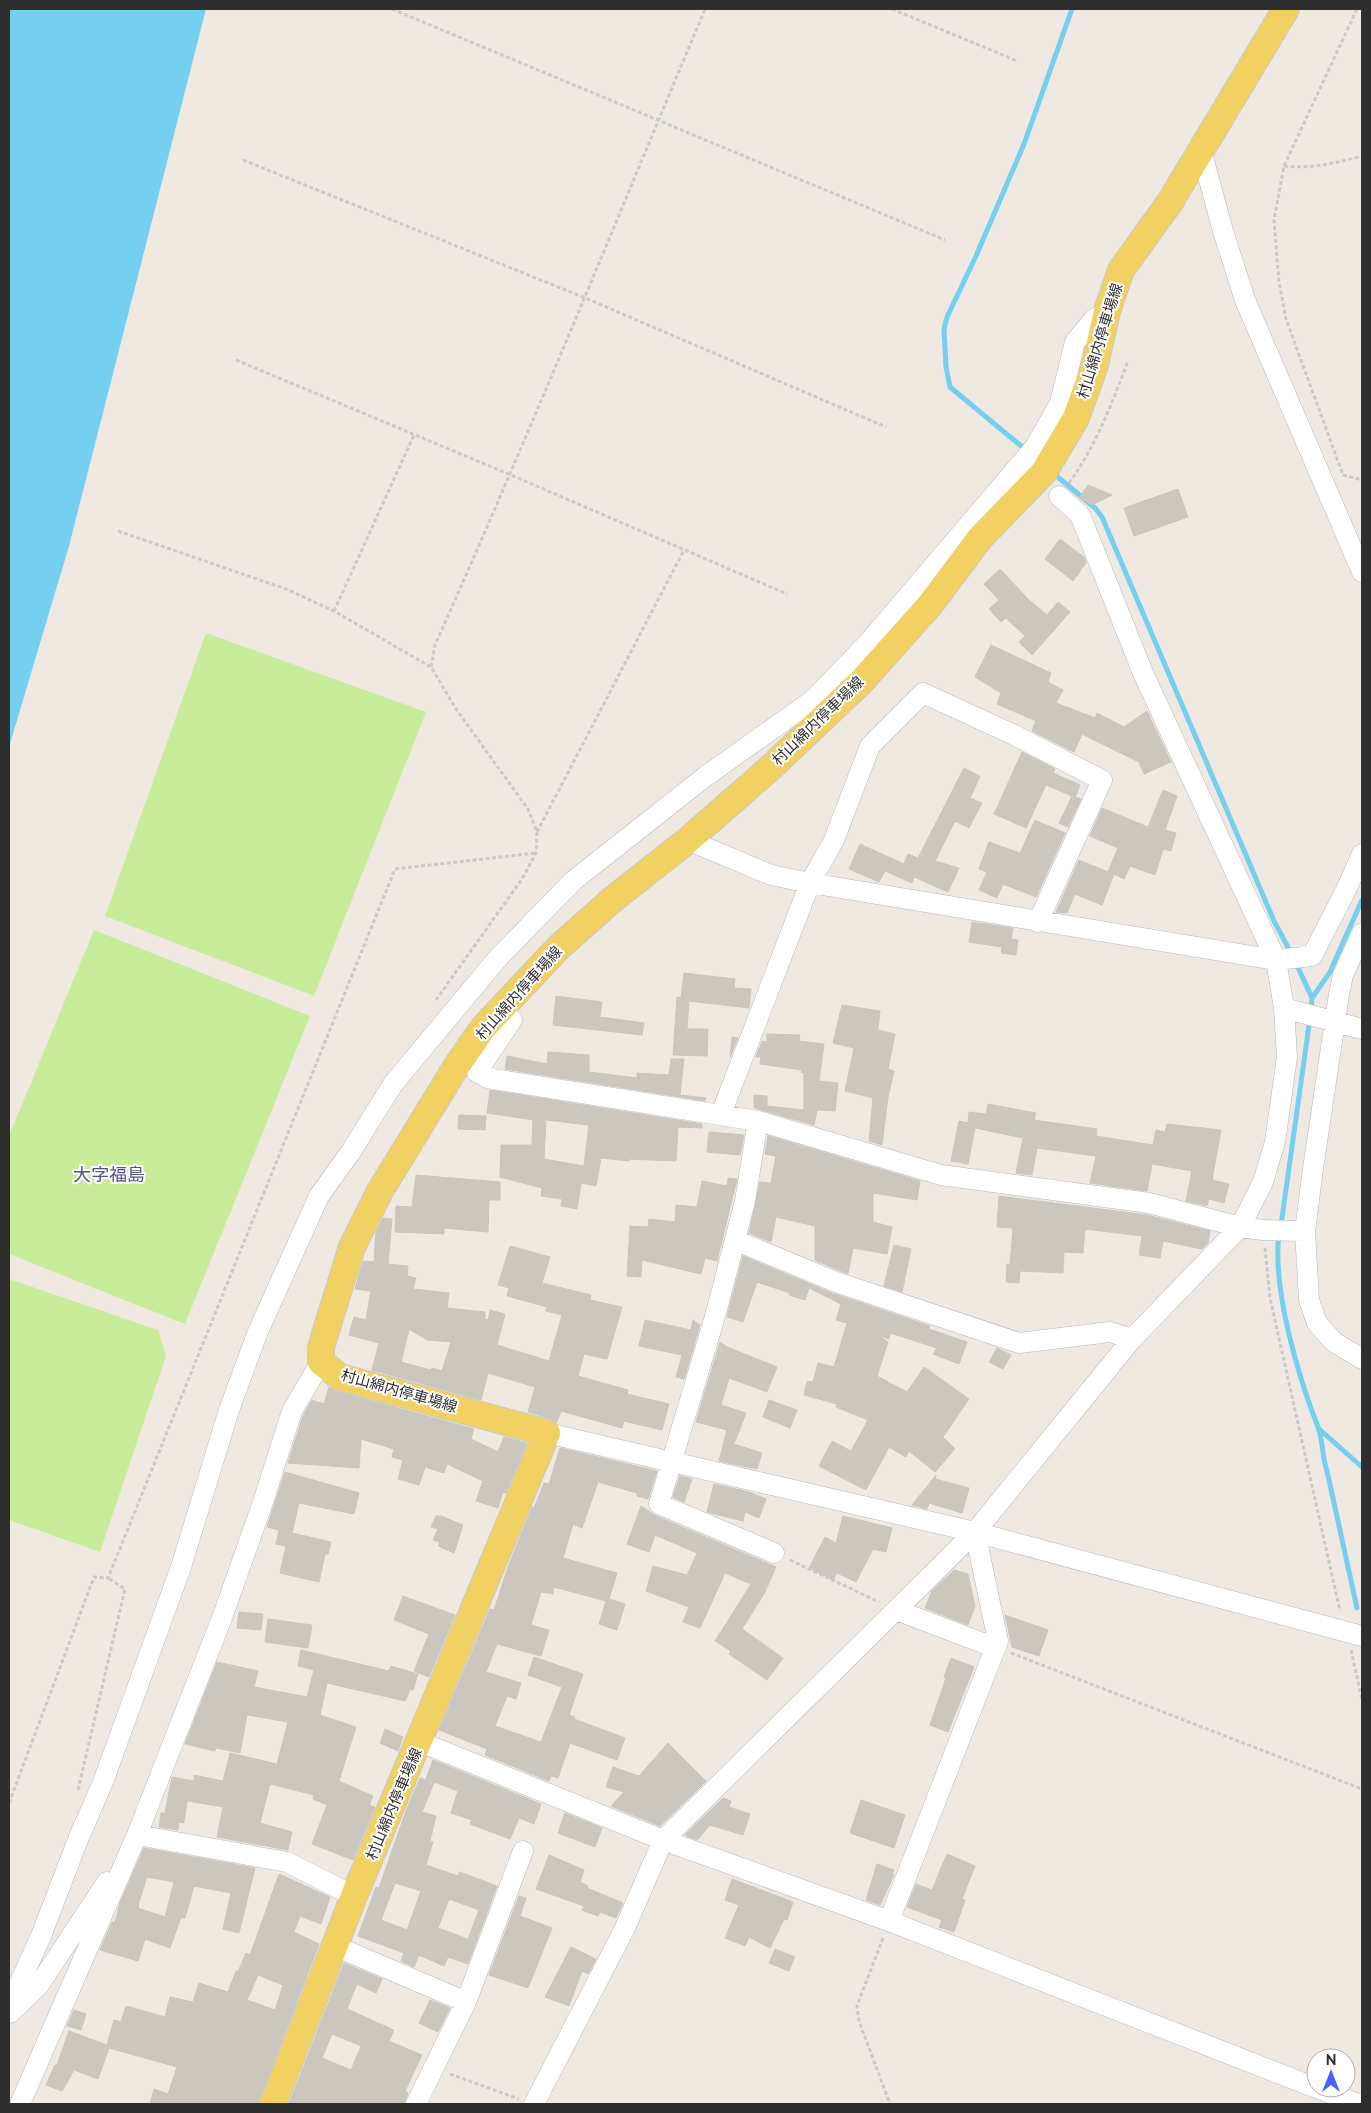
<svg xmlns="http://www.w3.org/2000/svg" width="1371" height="2113" font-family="Raleway,'Noto Sans JP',sans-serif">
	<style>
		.pitch { fill: #c9ec9a }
		.water { fill: #75cff0 }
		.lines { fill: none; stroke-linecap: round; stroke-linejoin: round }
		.stream { stroke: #75cff0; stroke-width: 5 }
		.building { fill: #cbc7bf; stroke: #cbc5ba; fill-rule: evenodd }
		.minor-casing { stroke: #b4b7c1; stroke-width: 21 }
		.major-casing { stroke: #c9c9c9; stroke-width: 28 }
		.path { stroke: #c9c9c9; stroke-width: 3; stroke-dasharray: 4 2.5; stroke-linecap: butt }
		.minor { stroke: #fff; stroke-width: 20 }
		.major { stroke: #f2d163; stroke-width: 26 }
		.labels { text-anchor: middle; stroke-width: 4; stroke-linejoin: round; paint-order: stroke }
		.street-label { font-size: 15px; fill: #2e2e2e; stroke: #fff }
		.quarter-label { font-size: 18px; fill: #4d5680; stroke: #fff }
	</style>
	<rect width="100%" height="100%" fill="#efe9e1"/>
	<path class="pitch" d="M206,633L426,712L314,996L105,916Z
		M94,930L310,1016L185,1324L9,1254V1136Z
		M9,1279L158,1330L166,1356L100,1552L9,1520Z"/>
	<path class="water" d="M9,9H206L69,546L9,747Z"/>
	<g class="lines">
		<path class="stream" d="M1027,451L950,387L946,367L944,329L947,317L976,256L1024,144L1072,9
			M1053,473L1095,508L1102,517L1274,921L1291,953
			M1296,963L1312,998
			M1311,1010L1312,998L1330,972L1362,900
			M1281,1225L1310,1018
			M1279,1234C1272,1288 1298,1376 1318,1427C1323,1441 1322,1457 1327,1471L1357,1608
			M1318,1428L1362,1467"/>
	</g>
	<path class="building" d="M1088,485L1112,495L1092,505L1079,498Z
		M1178,489L1188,517L1134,536L1124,508Z
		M1060,539L1084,557L1086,563L1073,581L1045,559Z
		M1000,569L1029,600L1047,615L1058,602L1070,612L1032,655L1019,642L1025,636L1006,618L1001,622L989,609L999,600L984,584Z
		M991,645L1051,673L1048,682L1063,690L1056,703L1095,718L1097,713L1124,727L1147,711L1171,762L1144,774L1139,762L1082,734L1074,752L1032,731L1036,721L997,704L1001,693L975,677Z
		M1022,752L1055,769L1053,773L1080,785L1075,797L1081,799L1068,827L1059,823L1072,796L1046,785L1026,828L994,814Z
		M964,768L980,776L970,798L982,803L969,828L955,821L935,861L959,868L948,892L914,877L912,883L885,871L879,882L849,869L860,844L904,864L908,854L918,858Z
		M1163,790L1177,796L1165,830L1176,833L1171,851L1163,849L1155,875L1130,866L1124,879L1114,874L1102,905L1075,894L1067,913L1056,912L1079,860L1108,872L1118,848L1090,836L1102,808L1148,827Z
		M1035,820L1065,833L1036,897L1003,884L997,898L979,890L987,872L979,869L989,842L1020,853Z
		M972,922L1013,928L1011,939L1018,940L1016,955L1001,953L1002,947L969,942Z
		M684,973L735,979L734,988L751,989L749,1008L689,1001L687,1029H708L707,1056L673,1055L677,997L681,998Z
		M556,996L602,1002L600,1017L644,1023L642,1035L553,1025Z
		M842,1005L880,1011L878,1030L895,1034L888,1069L894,1071L888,1097L882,1145L869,1141L873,1098L845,1091L854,1048L833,1043Z
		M767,1034L800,1035L799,1041L824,1044L819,1081L838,1083L835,1111L817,1110L814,1125L754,1108V1095L767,1096V1106L804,1110V1073L801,1072L802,1070L760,1064L761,1057H756L762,1041L767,1042Z
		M732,1037L738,1038L730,1057Z
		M548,1052L589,1055V1072L637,1078V1073L669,1075L671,1059H684L680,1095L706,1098L705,1101L505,1069L507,1056L547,1064Z
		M490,1090L702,1124V1128L678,1127L676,1161L629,1159V1161L601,1158L596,1186L581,1183L577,1209L561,1206L562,1199L541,1196L542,1188L500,1177L501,1145H532L533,1120L487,1113ZM546,1120L589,1125L584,1166L544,1159Z
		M988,1104L1036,1113L1034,1120L1097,1129L1096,1136L1153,1145L1156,1130L1165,1132L1167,1124L1221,1130L1212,1180L1229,1184L1224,1203L1209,1199L1207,1206L1186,1201L1192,1171L1152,1164L1147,1191L1090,1183L1096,1156L1037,1148L1032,1175L1016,1173L1023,1138L975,1128L968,1164L951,1161L959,1121L968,1123L969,1112L986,1114Z
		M459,1115L486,1116L485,1130L458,1129Z
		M709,1132L744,1135L740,1155L707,1152Z
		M768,1136L920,1181L917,1200L873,1193V1222L892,1227L887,1254L853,1248L848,1274L815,1260V1226L776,1217L771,1242L749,1233L760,1182L771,1183L776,1156L765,1154Z
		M416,1175L500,1182V1200H489L488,1232L444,1228V1234L395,1232L396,1206L412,1207Z
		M728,1178L737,1179L717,1261L705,1258L701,1274L642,1260L641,1277L627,1276L630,1226L648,1227L649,1219L675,1222L676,1205L697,1207L702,1181L727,1186Z
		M999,1196L1147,1215L1210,1231L1208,1243L1202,1249L1163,1241L1160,1258L1139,1255L1142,1236L1085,1229L1083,1253L1064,1252L1063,1273L1020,1271L1019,1283L1006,1282L1007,1264L1010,1265L1013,1228L997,1227Z
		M383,1218L392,1219L388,1264L408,1266L407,1276L416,1278L413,1289L449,1293L447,1308L485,1312V1319L488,1320L490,1310L505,1314L497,1345L549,1361L562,1315L546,1311L547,1307L507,1296L509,1288L498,1285L510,1246L550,1257L542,1283L591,1295L590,1300L622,1307L607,1359L584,1354L578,1376L628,1390L627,1394L669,1404L662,1430L624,1421L622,1428L561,1411L557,1422L551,1419L528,1412L535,1387L488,1373L481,1400L372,1370L379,1343L349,1335L354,1317L366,1320L371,1291L355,1289L363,1261L374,1262L376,1232ZM409,1329L427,1340L451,1342L442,1371L432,1368L431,1370L401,1362Z
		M894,1245L911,1249L902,1292L884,1286Z
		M743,1256L832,1293L930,1326L929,1329L967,1342L959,1364L933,1354L937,1348L890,1333L889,1339L883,1337L882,1338L888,1342L877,1376L907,1392L924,1367L969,1399L943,1437L955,1449L935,1472L909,1451L906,1457L889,1447L866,1490L819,1466L832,1441L851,1451L868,1420L836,1407L837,1404L804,1395L807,1381L813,1382L818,1363L834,1367L847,1323L836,1320L841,1304L809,1288L805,1300L789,1295L790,1293L757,1282L743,1322L727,1317Z
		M645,1320L691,1330L693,1320L700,1325L684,1379L676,1377L682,1355L639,1346Z
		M720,1342L727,1347L777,1367L767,1392L729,1378L721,1405L746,1413L734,1444L762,1453L757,1469L719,1461L727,1430L696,1422Z
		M997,1348L1011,1355L1003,1369L989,1362Z
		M329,1387L336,1391L474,1429L471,1439L498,1452L504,1437L527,1443L506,1493L503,1492L498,1508L476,1501L483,1481L447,1464L444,1473L425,1467L419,1485L398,1479L403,1460L392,1457L394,1449L361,1439L359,1468L288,1463L303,1416L312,1400L324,1404Z
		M769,1400L797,1410L790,1428L763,1417Z
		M560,1448L657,1471L648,1499L637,1496V1493L598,1482L582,1528L573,1524L563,1558L617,1573L609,1599L625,1604L617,1630L599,1624L606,1601L554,1587L553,1594L541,1592L531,1625L549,1630L541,1656L497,1644L486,1672L521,1683L516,1699L507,1696L495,1726L541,1742L562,1687L528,1675L534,1657L583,1674L569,1715L575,1717L574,1719L625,1738L617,1760L570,1743L558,1778L551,1776L549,1781L485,1755L487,1749L439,1730L490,1609L494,1610L508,1567L532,1507L534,1508L544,1483L549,1484Z
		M285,1472L359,1493L354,1514L299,1503L292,1533L331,1542L328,1554H325L319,1582L280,1573L286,1546L276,1544L279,1530L267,1527Z
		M936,1475L935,1479L969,1488L962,1513L929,1503L927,1509L912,1505Z
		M680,1476L692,1479L684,1502L673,1497Z
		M714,1484L749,1492L766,1499L759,1518L745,1512L743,1521L707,1512Z
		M641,1506L654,1515L776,1567L764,1594L742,1629L783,1658L767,1680L729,1654L731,1651L715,1641L751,1584L725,1573L700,1628L683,1622L689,1607L646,1591L653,1566L687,1575L697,1553L655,1535L649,1552L627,1544Z
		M436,1516H441L463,1525L454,1553L438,1546L440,1542L433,1540L438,1529L431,1527Z
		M843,1516L892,1528L886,1552L873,1549L856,1582L837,1573L833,1580L809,1568L825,1537L836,1543Z
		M954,1570L968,1574L975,1606L968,1625L925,1608L932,1591Z
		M403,1596L455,1615L429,1677L414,1671L429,1634L394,1620Z
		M239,1612L263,1614L261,1630L237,1628Z
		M1005,1615L1048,1630L1039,1656L1012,1647Z
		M268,1619L312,1625L308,1648L265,1642Z
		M301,1650L389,1671L391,1666L418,1674L413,1690H410L405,1701L327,1683L320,1715L356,1727L339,1781L373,1796L369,1805L375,1807L353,1860L312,1844L327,1805L313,1799L314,1795L270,1784L260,1823L292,1832L288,1850L217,1837L223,1807L187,1801L184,1823L179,1822L178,1830L159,1827L161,1813H165L172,1777L194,1781V1775L223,1781L230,1753L277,1764L288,1722L247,1715L240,1753L216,1748L215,1751L185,1744L217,1662L258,1671L254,1687L307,1697L314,1670L298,1666Z
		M951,1658L974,1667L948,1732L930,1725L946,1678L944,1677Z
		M385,1729L403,1737L398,1751L380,1743Z
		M668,1743L706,1781L660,1826L611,1806L624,1792L606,1787L613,1767L639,1776Z
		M433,1760L541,1804L534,1824L519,1818L510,1839L470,1824L472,1820L451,1813L458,1791L426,1779Z
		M420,1778L434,1783L422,1812L436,1816L430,1841L433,1842L426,1865L458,1876L460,1872L497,1886L468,1964L448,1957L444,1966L419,1955L414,1967L401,1961L404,1953L358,1936L376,1887L379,1888L406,1811ZM395,1883L421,1891L407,1930L381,1920ZM449,1899L479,1910L468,1939L438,1928Z
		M723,1798L731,1801L729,1807L750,1814L743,1835L710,1825L697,1840L685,1835Z
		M861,1800L905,1815L894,1848L850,1833Z
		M565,1813L602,1828L595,1847L558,1833Z
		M144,1848L255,1868L239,1933L223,1929L231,1893L194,1886L185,1918L181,1917L170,1948L145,1939L138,1961L100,1950L112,1922L115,1923L120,1903ZM147,1877L174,1882L165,1917L138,1908L139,1905H138Z
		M947,1854L975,1866L962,1899L965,1900L954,1932L939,1927L942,1920L907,1907L916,1884L932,1890Z
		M549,1855L584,1870L580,1882L588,1886L587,1888L623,1903L616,1918L600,1912L598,1916L582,1910L584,1906L536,1889Z
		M877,1864L894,1870L892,1875H894L880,1905L866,1900Z
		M279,1874L330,1897L321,1924L300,1916L294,1932L319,1944L258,2104H150L154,2089L168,2094L177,2067L109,2048L98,2079L74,2070L62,2091L46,2085L55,2065H57L69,2031L107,2045L114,2020L121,2022L126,2006L165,2017L170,1997L193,2002L199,1983L228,1992L236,1971L238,1972L246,1953L250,1955ZM258,1975L283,1985L275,2010L247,2000Z
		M732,1879L793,1902L787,1920L784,1919L770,1948L749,1937L745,1946L725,1938L739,1905L725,1900Z
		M519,1896L526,1898L520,1916L552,1928L528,1988L489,1975Z
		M571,1947L596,1959L588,1974L582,1971L569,2006L545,1997Z
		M775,1949L795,1957L789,1971L769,1963Z
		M344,1963L382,1979L376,1993L357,1984L347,2009L394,2030L389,2041L422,2055L405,2091L408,2093L404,2104H289ZM332,2034L361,2046L351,2070L322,2058Z
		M430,2000L450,2008L438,2032L419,2023Z
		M74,2010L86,2014L81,2030L67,2026Z"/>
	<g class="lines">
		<g class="minor-casing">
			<path id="minor" d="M1201,150L1223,231L1245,300L1362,572
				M1059,496L1080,515L1143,673L1276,960
				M688,840L771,875L810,883L1276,960
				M1362,933L1343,975L1339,994L1313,1169L1305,1231L1309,1300L1317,1323L1334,1342L1362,1359
				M502,1008L512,1020L477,1072L487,1078L758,1121L941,1175L1149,1203L1240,1227L1132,1339L975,1532L663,1840L625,1928L534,2104
				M1284,1008L1362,1029
				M721,1114L810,883L834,840L870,746L923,693L1014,735L1102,780L1038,922
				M758,1121L745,1201L716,1313L659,1504L774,1553
				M1305,1231L1263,1230L1240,1227L1263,1182L1275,1142L1287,1057L1284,1008L1276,960L1312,956L1346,890L1362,854
				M735,1240L836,1282L1019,1343L1110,1332L1132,1339
				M547,1433L975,1532L1362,1636
				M896,1610L996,1648
				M420,1742L663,1840L889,1921L1316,2088
				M137,1835L287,1862L354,1896
				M889,1921L998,1641L975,1532
				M335,1946L466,2002L416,2104
				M466,2002L523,1851
				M9,2006L41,1936L79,1837L103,1782L181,1567L229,1410L257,1334L319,1196L350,1153L393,1084L498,958L573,881L706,776L813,700L868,643L1035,447L1060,403L1075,342L1093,320L1107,311
				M10,2013L39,1985L107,1882
				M1317,2088L1358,2104
				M20,2104L137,1835L167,1758L222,1618L263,1502L292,1411L321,1362"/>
		</g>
		<g class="major-casing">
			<path id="major" d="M273,2104L354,1896L547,1433L340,1377L321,1362V1348L325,1334L352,1247L380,1191L456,1067L483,1028L558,948L612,900L688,840L768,770L861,682L929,606L980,538L1044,472L1076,418L1095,365L1107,311L1121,270L1170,202L1286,9"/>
		</g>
		<path class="path" d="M392,9L945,240
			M892,9L1017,61
			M1357,9L1284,166L1274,220L1279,282L1286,319L1343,475L1362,480
			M243,160L583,297L886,427
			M1284,166C1312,169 1336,163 1362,156
			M236,360L511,475L787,594
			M1069,483C1096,446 1112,403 1128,361
			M118,531L286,589L334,611L431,667L456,709L528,809L537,832L536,853L522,879L436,1000
			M334,611L414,435
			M431,667L435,645C529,435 616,221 705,9
			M537,832L684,550
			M1265,1248L1270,1298L1340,1611
			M790,1560L879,1602
			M1351,1650L1362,1700
			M1011,1653L1362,1789
			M78,1790L125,1589L108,1578
			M9,1803L94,1577L108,1578L395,869L536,853
			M883,1938L857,2006L859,2021L890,2104
			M450,2074L519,2099"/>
		<use href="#minor" class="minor"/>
		<use href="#major" class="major"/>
	</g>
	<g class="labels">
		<g class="street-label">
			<text transform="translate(1100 341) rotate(-73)" y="5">村山綿内停車場線</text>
			<text transform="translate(818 721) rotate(-44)" y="5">村山綿内停車場線</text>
			<text transform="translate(519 993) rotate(-48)" y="5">村山綿内停車場線</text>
			<text transform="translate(399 1391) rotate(16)" y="5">村山綿内停車場線</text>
			<text transform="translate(394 1804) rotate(-67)" y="5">村山綿内停車場線</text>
		</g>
		<g class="quarter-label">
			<text x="109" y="1181">大字福島</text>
		</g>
	</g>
	<rect width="1371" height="2113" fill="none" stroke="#2e2e2e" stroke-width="20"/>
	<g transform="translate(1331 2073)"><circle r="24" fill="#ffffff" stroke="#ababab"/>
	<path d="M0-4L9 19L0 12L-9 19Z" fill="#4264fb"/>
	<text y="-8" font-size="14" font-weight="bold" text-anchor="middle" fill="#2e2e2e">N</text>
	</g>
</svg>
